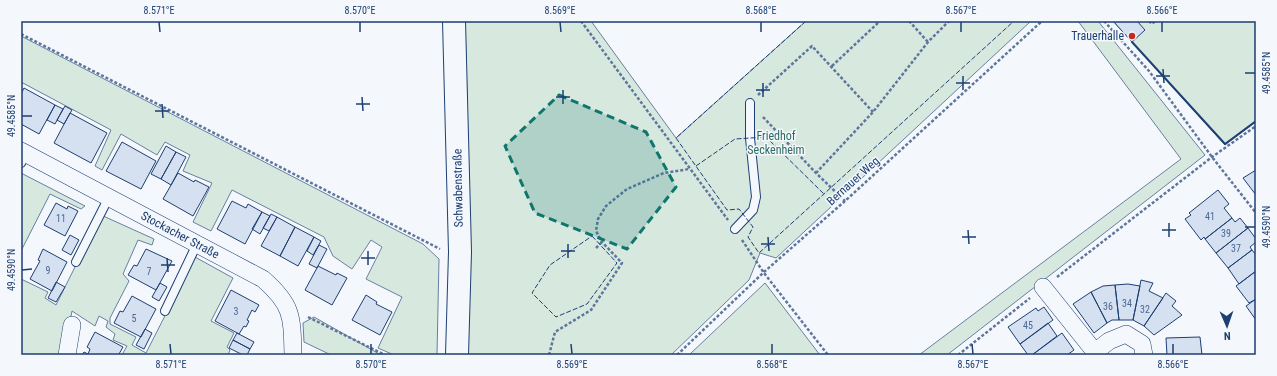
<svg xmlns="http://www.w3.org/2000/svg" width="1277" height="376" font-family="'Roboto Condensed',sans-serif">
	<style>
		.green { fill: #d7e8df; stroke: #687fa3 }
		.building { fill: #d5e0f0; stroke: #1d3f73 }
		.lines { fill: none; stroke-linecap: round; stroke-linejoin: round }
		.lane-casing { stroke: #1d3f73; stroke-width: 10 }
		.street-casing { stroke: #1d3f73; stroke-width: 18 }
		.secondary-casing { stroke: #1d3f73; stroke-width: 24 }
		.path { stroke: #5e769c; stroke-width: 2.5; stroke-dasharray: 3 2; stroke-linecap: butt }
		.lane { stroke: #f4f7fb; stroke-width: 8 }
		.street { stroke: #f4f7fb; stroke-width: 17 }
		.secondary { stroke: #f4f7fb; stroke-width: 22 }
		.fence { stroke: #1d3f73; stroke-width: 1; stroke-dasharray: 5 2; stroke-linecap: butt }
		.wall { stroke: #1d3f73; stroke-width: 2 }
		.marked { fill: #0f766e; fill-opacity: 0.2; stroke: #0f766e; stroke-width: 3; stroke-dasharray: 8 5; stroke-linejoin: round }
		.ticks { fill: none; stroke: #1d3f73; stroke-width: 1.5 }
		.poi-dot { fill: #c62828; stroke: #f4f7fb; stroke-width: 1.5 }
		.labels { text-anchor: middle; stroke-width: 3; stroke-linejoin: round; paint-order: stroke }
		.number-label { font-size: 10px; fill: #4b6792 }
		.poi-label { font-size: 12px; fill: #1d3f73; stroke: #f4f7fb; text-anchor: end }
		.park-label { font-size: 12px; fill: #2c6c60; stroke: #f4f7fb }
		.street-label { font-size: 12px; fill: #1d3f73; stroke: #f4f7fb }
		.neatline { fill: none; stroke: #1d3f73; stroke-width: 1.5 }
		.ticks-label { font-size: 10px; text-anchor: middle; fill: #1d3f73 }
	</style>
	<rect width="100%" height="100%" fill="#f4f7fb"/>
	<path class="green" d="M465,21H591L676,138L806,21H1031L776,258L760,253L749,280L671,355H468C471,244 468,132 465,21Z
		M1078,21H1098L1205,155L947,355H919L1181,159Z
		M1113,21H1256V122L1225,145Z
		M21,36L423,244L439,259L437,355H394L378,348L402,297L366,279L382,247L371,240L352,269L333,256L324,237L232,190L211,231L193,222L212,183L183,171L190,155L165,142L157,155L121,134L102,170L95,166L111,130L21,82Z
		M21,173L85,206L81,209L50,194L21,251Z
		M101,215L154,239L152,245L138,240L123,274L129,281L110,318V324L136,337L132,345L146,353L195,257L233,278L211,321L234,333L227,347L230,350L228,355H124L123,353L127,346L113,340L115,334L106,327L108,321L99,316L95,326L72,311L64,355H21V279L48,292L45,298L56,305Z
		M765,283L820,355H689Z
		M314,317L381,355H331L304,342L303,323Z"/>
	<path class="building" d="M1113,21H1137L1145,30L1132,42Z
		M24,88L55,105L39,134L21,124V94Z
		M55,105L63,109L55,124L47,120Z
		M65,106L72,110L64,124L57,120Z
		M70,113L107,133L91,163L54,143Z
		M122,142L156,161L141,189L106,171Z
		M166,146L176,152L161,179L151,174Z
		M176,152L186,157L171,185L161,179Z
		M1256,170V195L1243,178Z
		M178,173L194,182L195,180L209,187L193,216L163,199Z
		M1218,190L1229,204L1224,208L1232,218L1205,239L1204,237L1201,240L1185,219L1191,215L1189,213Z
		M232,201L246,208L248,204L262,212L245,244L217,229Z
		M56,203L67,209L68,206L78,211L65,236L44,225Z
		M262,212L270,216L260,234L252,229Z
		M271,214L277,217L269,231L263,228Z
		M277,217L295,227L280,256L261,246Z
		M1232,218L1235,222L1240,218L1248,228L1216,253L1205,239Z
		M295,227L314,237L298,266L280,256Z
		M1248,228L1256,239V242L1250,247L1252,250L1228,268L1216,253Z
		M70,235L79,240L71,255L62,250Z
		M314,237L321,241L313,255L307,251Z
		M319,245L327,249L317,268L309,264Z
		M43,249L67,262L52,291L30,279L40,261L38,260Z
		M146,249L172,261L156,290L128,275L134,265L137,266Z
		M1252,250L1256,255V271L1239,284L1228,268Z
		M318,266L336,275L337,273L347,278L332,305L305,290Z
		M1256,271V299L1249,303L1236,286Z
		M1141,280L1153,283L1149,291L1163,298L1144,326L1133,320Z
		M56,282L65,287L56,302L48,298Z
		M160,283L167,287L159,301L152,297Z
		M1128,284L1140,286L1133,320H1119L1115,285Z
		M1115,285L1119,320H1112L1107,323L1091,292L1103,286Z
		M231,290L259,305L255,312L252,310L247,320L249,321L246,327L244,326L239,334L215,321Z
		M1091,292L1107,323L1094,333L1073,304Z
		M1166,293L1176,301L1172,306L1182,315L1154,335L1144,326Z
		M366,295L377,302L376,304L392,312L380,335L352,320Z
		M132,296L156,309L141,337L114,323L120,311L123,312Z
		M1256,299V320L1246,306Z
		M1044,307L1053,320L1020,344L1008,327L1036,308L1038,311Z
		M1048,323L1057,336L1032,355H1028L1020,344Z
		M145,329L152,333L144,349L136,345Z
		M95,332L123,347L119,354L120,355H82L84,352L88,354L90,349L87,347Z
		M237,333L254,342L250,349L233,340Z
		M1062,333L1074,350L1067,355H1032Z
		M1200,337L1202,355H1167L1166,338Z
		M233,340L250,349L247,355H243L229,348Z"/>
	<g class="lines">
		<g class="lane-casing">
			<path id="lane" d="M21,163L26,154
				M735,229L753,210L756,197L750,138V103
				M76,262L109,197
				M165,311L197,244"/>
		</g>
		<g class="street-casing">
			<path id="street" d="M21,151L263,279C293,305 292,317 293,355
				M1043,287L1095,352
				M67,355L72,325
				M1097,355L1095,352L1109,341L1126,334L1142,344L1144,355"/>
		</g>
		<g class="secondary-casing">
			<path id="secondary" d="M454,21L460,252L457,355"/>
		</g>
		<path class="path" d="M581,21L728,220
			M909,21L928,42
			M1104,21L1149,71L1212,157L1256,213
			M1149,21L1152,24L1155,21
			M21,34L440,249
			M832,66L880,21
			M758,95L812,46L873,112
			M763,117L816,173L845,201
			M816,173L873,112L928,42L949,21
			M742,240L764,273L828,355
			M596,248L602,242
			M1057,277L1212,157L1256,126
			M308,317L385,355
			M549,355L555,332L591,310L622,263L602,242L596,231L598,219L606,206L627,189L664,173L689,169
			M677,355L764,272L845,201L1042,21
			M958,355L1030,298"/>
		<use href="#lane" class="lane"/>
		<use href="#street" class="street"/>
		<use href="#secondary" class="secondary"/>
		<path class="fence" d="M806,21L676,138L727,210L739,209L753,227L748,237L759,253L1014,21
			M696,166L735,139L766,137L824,194
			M592,236L617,263L587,304L556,317L532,293L550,265Z"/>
		<path class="wall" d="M1132,42L1225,144L1256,121"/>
	</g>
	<path class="marked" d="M559,95L646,132L676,187L627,249L535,213L505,146Z"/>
	<path class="ticks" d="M159,22L160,32M360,22V32M560,22L561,32M761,22V32M961,22V32M1162,22V32M1163,69L1164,83M1245,73H1255M963,76V90M1156,76H1170M763,83V97M956,83H970M563,90V104M756,90H770M362,97L363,111M556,97H570M162,104L163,118M356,104H370M155,111H169M22,116H32M1169,223V237M1245,227H1255M968,230L969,244M1162,230H1176M768,237L769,251M962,237H976M568,244V258M761,244H775M368,251V265M561,251H575M167,258L168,272M361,258H375M161,265H175M22,270L32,269M170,344L171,354M371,344V354M571,344L572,354M772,344V354M972,344L973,354M1173,344V354"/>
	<circle class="poi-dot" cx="1132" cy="36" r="4"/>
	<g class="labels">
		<g class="number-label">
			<text x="1210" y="220">41</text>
			<text x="61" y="222">11</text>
			<text x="1226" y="237">39</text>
			<text x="1236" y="252">37</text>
			<text x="48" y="274">9</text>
			<text x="149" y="275">7</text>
			<text x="1127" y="307">34</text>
			<text x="1108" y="310">36</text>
			<text x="1145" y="313">32</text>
			<text x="236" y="315">3</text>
			<text x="134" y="322">5</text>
			<text x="1028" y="329">45</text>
		</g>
		<g class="poi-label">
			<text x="1124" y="40">Trauerhalle</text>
		</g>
		<g class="park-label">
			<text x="776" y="140">Friedhof<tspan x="776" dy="14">Seckenheim</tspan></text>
		</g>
		<g class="street-label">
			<text transform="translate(853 181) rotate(-42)" y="4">Bernauer Weg</text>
			<text transform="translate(458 188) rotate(-91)" y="4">Schwabenstraße</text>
			<text transform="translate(180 235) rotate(28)" y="4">Stockacher Straße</text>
		</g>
	</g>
	<rect width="1277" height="376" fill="none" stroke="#f4f7fb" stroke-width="44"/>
	<g transform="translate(1227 326) rotate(178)" stroke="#f4f7fb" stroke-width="3" paint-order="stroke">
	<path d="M0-3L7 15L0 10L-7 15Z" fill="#1d3f73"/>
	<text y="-6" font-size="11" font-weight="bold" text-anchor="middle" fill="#1d3f73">N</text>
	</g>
	<rect x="22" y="22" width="1233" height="332" class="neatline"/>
	<g class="ticks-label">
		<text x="159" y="14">8.571°E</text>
		<text x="360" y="14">8.570°E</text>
		<text x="560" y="14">8.569°E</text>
		<text x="761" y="14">8.568°E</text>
		<text x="961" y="14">8.567°E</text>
		<text x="1162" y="14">8.566°E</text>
		<text transform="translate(1266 73) rotate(-90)" y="4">49.4585°N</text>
		<text transform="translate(11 116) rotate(-90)" y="4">49.4585°N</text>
		<text transform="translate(1266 227) rotate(-90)" y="4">49.4590°N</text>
		<text transform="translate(11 270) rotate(-90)" y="4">49.4590°N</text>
		<text x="171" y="368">8.571°E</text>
		<text x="371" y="368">8.570°E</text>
		<text x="572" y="368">8.569°E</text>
		<text x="772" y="368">8.568°E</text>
		<text x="973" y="368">8.567°E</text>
		<text x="1173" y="368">8.566°E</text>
	</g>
</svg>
